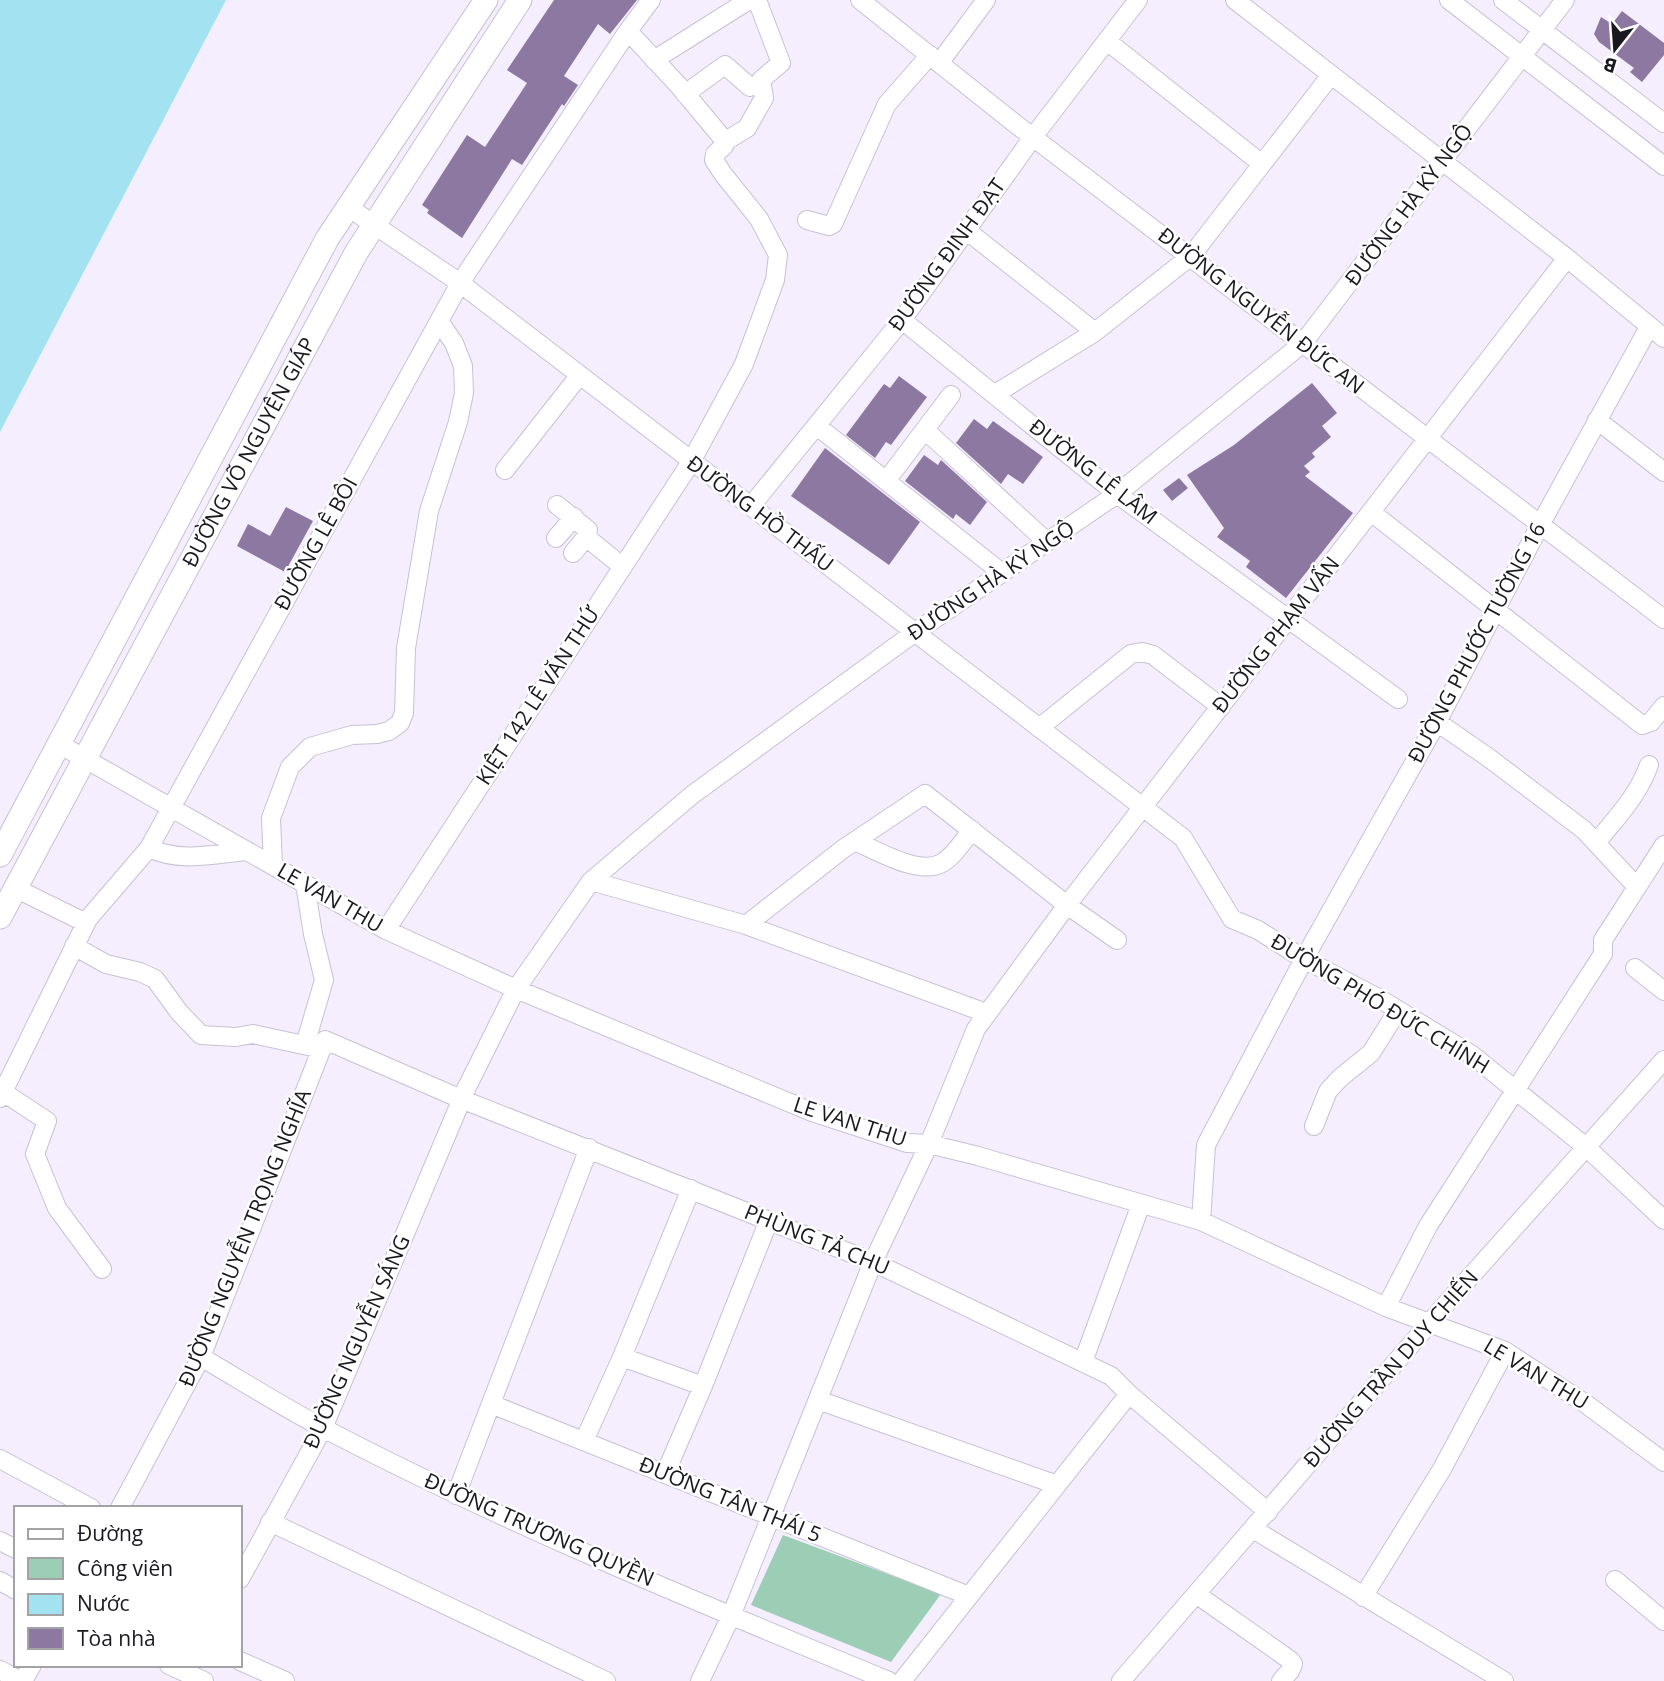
<svg xmlns="http://www.w3.org/2000/svg" width="1664" height="1681" font-family="'Open Sans',sans-serif">
	<style>
		.green { fill: #9bceb4 }
		.water { fill: #a3e2f1 }
		.building { fill: #8d78a2 }
		.lines { fill: none; stroke-linecap: round; stroke-linejoin: round }
		.minor-casing { stroke: #c7c1d5; stroke-width: 20 }
		.major-casing { stroke: #c7c1d5; stroke-width: 25 }
		.minor { stroke: #fff; stroke-width: 18 }
		.major { stroke: #fff; stroke-width: 23 }
		.labels { text-anchor: middle; stroke-width: 5; stroke-linejoin: round; paint-order: stroke }
		.street-label { font-size: 21px; fill: #1a181f; stroke: #fff }
	</style>
	<rect width="100%" height="100%" fill="#f4eeff"/>
	<path class="green" d="M783,1535L941,1594L891,1662L751,1605Z"/>
	<path class="water" d="M0,0H226L0,432Z"/>
	<path class="building" d="M554,0H637L610,34L598,24L564,76L578,85L564,106L562,104L522,165L512,159L462,238L427,213L429,210L422,205L467,135L485,147L527,83L507,70Z
		M1622,11L1664,43V55L1642,82L1630,72L1634,68L1599,42L1594,34L1601,17L1612,24Z
		M899,376L927,397L891,445L886,442L875,458L846,435L884,384L890,388Z
		M1312,383L1337,413L1322,426L1331,437L1312,453L1315,457L1304,466L1310,472L1305,476L1353,513L1286,598L1246,567L1250,561L1217,537L1224,528L1187,475L1234,445Z
		M974,419L987,429L993,421L1043,457L1023,484L1008,474L1001,484L956,443Z
		M825,448L920,522L889,565L791,496Z
		M924,455L938,465L941,460L987,502L970,525L956,514L953,519L905,481Z
		M1179,478L1188,488L1172,501L1163,490Z
		M286,507L313,521L285,572L237,546L248,524L270,536Z"/>
	<g class="lines">
		<g class="minor-casing">
			<path id="minor" d="M860,0L1013,122L1664,619
				M1235,0L1567,258L1664,338
				M1449,0L1664,166
				M1503,0L1664,123
				M1107,41L1262,164
				M654,60L749,0
				M940,62L986,0
				M685,94L725,65L750,87
				M724,142L747,128L764,98L761,80L781,63L757,0
				M348,207L460,283L1183,838L1232,919L1258,930L1304,959L1380,999L1472,1055L1586,1147L1664,1220
				M807,220L829,226L833,224L887,104L930,55
				M966,230L1095,332
				M902,320L1117,494L1398,699
				M995,394L1095,332L1191,256L1331,75
				M1597,420L1664,472
				M817,426L1002,573
				M925,430L1047,542
				M505,470L579,376
				M886,481L951,395
				M557,505L588,530L586,537
				M751,506L902,320L1033,137L1138,0
				M1371,512L1642,725L1651,722L1664,706
				M556,538L574,517
				M573,553L586,537L623,567
				M1437,722L1489,758L1584,830L1636,886
				M1039,728L1131,654L1142,652L1153,655L1221,707
				M59,744L386,930L516,989L812,1112L907,1143L929,1144L978,1156L1201,1221L1386,1307L1505,1351L1586,1404L1664,1462
				M855,841C877,851 920,876 942,863C954,856 963,841 972,830
				M1596,843C1616,818 1638,796 1649,765
				M149,848C180,863 215,854 247,851
				M273,866L271,818L290,767L310,747L352,735L377,734L389,731L400,723L404,713L406,648L429,511L458,422L464,393L463,366L454,343L439,321
				M591,881L746,925L986,1013
				M305,884L313,934L324,980L305,1045
				M15,888L86,923
				M746,925L843,849L925,794L1067,905L1117,940
				M386,930L691,462L744,364L775,280L778,255L759,219L723,174L714,160L715,154L724,146V140L680,87L628,31
				M74,946L106,964L140,972L155,979L179,1012L201,1035L236,1037L253,1034L322,1049
				M1635,968L1664,991
				M3,1092L47,1121L35,1154L57,1208L102,1269
				M0,1098L88,919L149,848L460,283L628,31L651,0
				M1314,1126L1328,1091L1340,1078L1371,1053L1398,1010
				M1201,1221L1206,1145L1304,959L1437,722L1540,525L1649,327
				M1386,1307L1428,1226L1603,954V940L1664,845
				M201,1357C242,1381 283,1407 325,1429C507,1524 699,1603 889,1681
				M622,1357L703,1386
				M1083,1362L1141,1204
				M818,1400L1057,1485
				M491,1404L969,1596
				M584,1441L622,1357L691,1189
				M0,1459L91,1508
				M665,1474L703,1386L769,1220
				M456,1495L589,1148
				M120,1508L201,1357L325,1040L461,1099L873,1262L1111,1376L1129,1394L1268,1512
				M270,1522L606,1681
				M1253,1529L1504,1681
				M0,1541L16,1549
				M240,1579L323,1428L466,1089L516,989L591,881L692,795L914,633L1117,494L1303,343L1565,0
				M1615,1580L1664,1621
				M0,1581L16,1590
				M1196,1594L1290,1660L1293,1664L1290,1671L1281,1681
				M1363,1597L1442,1469L1505,1351
				M240,1661L285,1681
				M169,1665L204,1681
				M0,1670L20,1681
				M23,1681L32,1665
				M700,1681L731,1616L873,1262L929,1144L976,1029L1067,905L1567,258
				M902,1681L1129,1394
				M1121,1681L1446,1304L1664,1060"/>
		</g>
		<g class="major-casing">
			<g id="major">
				<path d="M0,855L327,239L486,0"/>
				<path id="s1" d="M0,917L356,253L520,0"/>
			</g>
		</g>
		<use href="#minor" class="minor"/>
		<use href="#major" class="major"/>
	</g>
	<g class="labels">
		<g class="street-label">
			<text transform="translate(1409 205) rotate(-53)" y="7">ĐƯỜNG HÀ KỲ NGỘ</text>
			<text transform="translate(947 255) rotate(-54)" y="7">ĐƯỜNG ĐINH ĐẠT</text>
			<text transform="translate(1261 311) rotate(38)" y="7">ĐƯỜNG NGUYỄN ĐỨC AN</text>
			<text dy="7" stroke="none"><textPath href="#s1" startOffset="527">ĐƯỜNG VÕ NGUYÊN GIÁP</textPath></text>
			<text transform="translate(1093 472) rotate(38)" y="7">ĐƯỜNG LÊ LÂM</text>
			<text transform="translate(760 514) rotate(37)" y="7">ĐƯỜNG HỒ THẤU</text>
			<text transform="translate(316 544) rotate(-61)" y="7">ĐƯỜNG LÊ BÔI</text>
			<text transform="translate(991 581) rotate(-34)" y="7">ĐƯỜNG HÀ KỲ NGỘ</text>
			<text transform="translate(1276 635) rotate(-52)" y="7">ĐƯỜNG PHẠM VẤN</text>
			<text transform="translate(1477 643) rotate(-62)" y="7">ĐƯỜNG PHƯỚC TƯỜNG 16</text>
			<text transform="translate(538 696) rotate(-57)" y="7">KIỆT 142 LÊ VĂN THỨ</text>
			<text transform="translate(330 898) rotate(30)" y="7">LE VAN THU</text>
			<text transform="translate(1380 1004) rotate(31)" y="7">ĐƯỜNG PHÓ ĐỨC CHÍNH</text>
			<text transform="translate(850 1122) rotate(18)" y="7">LE VAN THU</text>
			<text transform="translate(245 1238) rotate(-68)" y="7">ĐƯỜNG NGUYỄN TRỌNG NGHĨA</text>
			<text transform="translate(817 1240) rotate(22)" y="7">PHÙNG TẢ CHU</text>
			<text transform="translate(357 1342) rotate(-66)" y="7">ĐƯỜNG NGUYỄN SÁNG</text>
			<text transform="translate(1391 1369) rotate(-49)" y="7">ĐƯỜNG TRẦN DUY CHIẾN</text>
			<text transform="translate(1536 1374) rotate(31)" y="7">LE VAN THU</text>
			<text transform="translate(730 1500) rotate(22)" y="7">ĐƯỜNG TÂN THÁI 5</text>
			<text transform="translate(539 1530) rotate(24)" y="7">ĐƯỜNG TRƯƠNG QUYỀN</text>
		</g>
	</g>
	<rect x="14" y="1506" width="228" height="161" fill="#ffffff" stroke="#a3a3a5" stroke-width="2"/>
	<rect x="28" y="1529" width="35" height="10" fill="#ffffff" stroke="#a3a3a5" stroke-width="2"/>
	<text x="77" y="1541" font-size="21" fill="#1a181f">Đường</text>
	<rect x="28" y="1558" width="35" height="21" fill="#9bceb4" stroke="#a3a3a5" stroke-width="2"/>
	<text x="77" y="1576" font-size="21" fill="#1a181f">Công viên</text>
	<rect x="28" y="1594" width="35" height="21" fill="#a3e2f1" stroke="#a3a3a5" stroke-width="2"/>
	<text x="77" y="1611" font-size="21" fill="#1a181f">Nước</text>
	<rect x="28" y="1628" width="35" height="21" fill="#8d78a2" stroke="#a3a3a5" stroke-width="2"/>
	<text x="77" y="1646" font-size="21" fill="#1a181f">Tòa nhà</text>
	<g transform="translate(1615 49) rotate(197)" stroke="#ffffff" stroke-width="5" paint-order="stroke">
	<path d="M0-5L12 26L0 18L-12 26Z" fill="#1a181f"/>
	<text y="-10" font-size="19" font-weight="bold" text-anchor="middle" fill="#1a181f">B</text>
	</g>
</svg>
